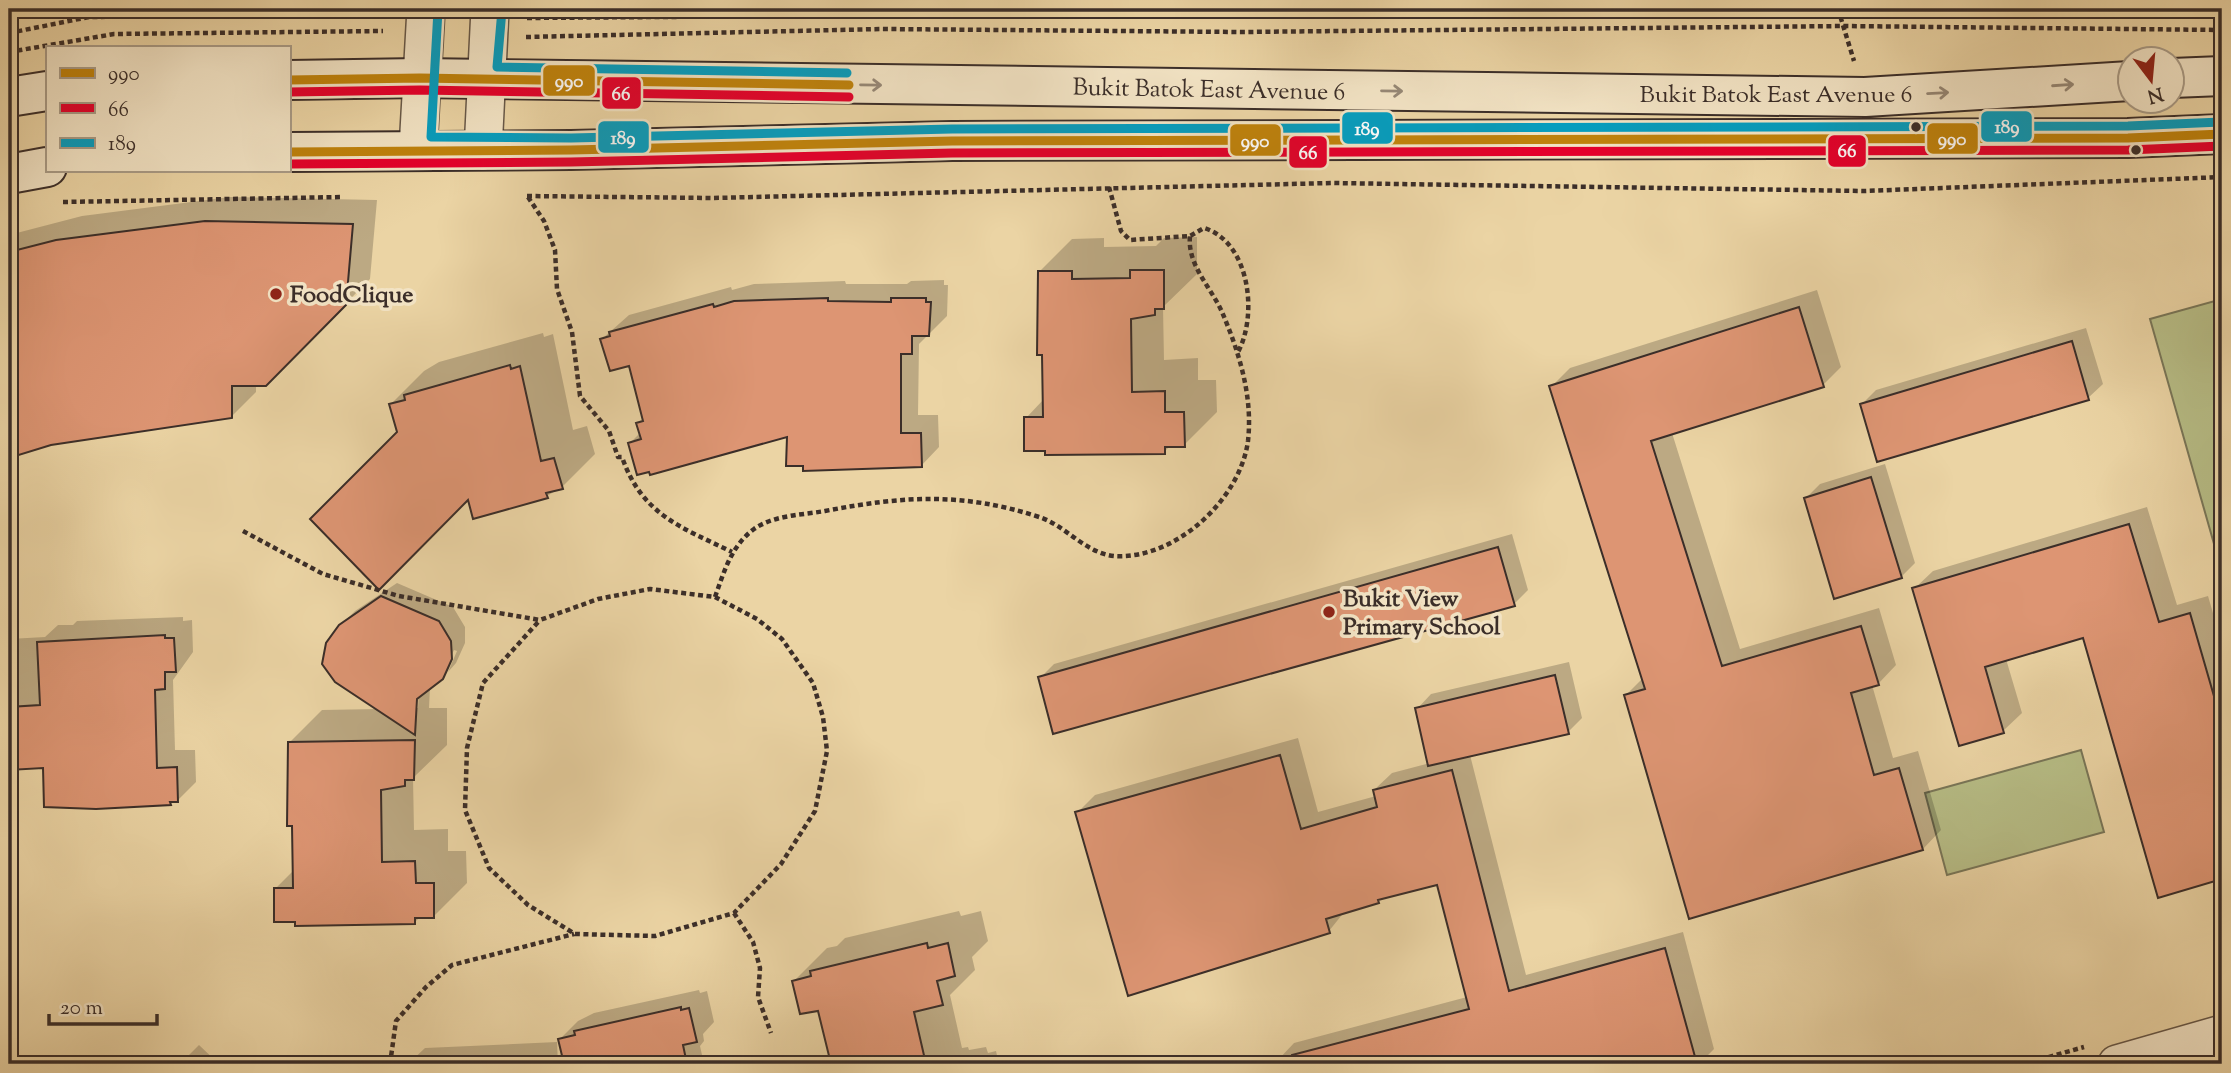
<svg xmlns="http://www.w3.org/2000/svg" width="2231" height="1073" font-family="'Sorts Mill Goudy',serif">
	<style>
		.green { fill: #b7bd86; stroke: #797658; stroke-width: 2 }
		.shadow { fill: #0003; fill-rule: evenodd }
		.building { fill: #dd9573; stroke: #3b2e29; stroke-width: 2 }
		.lines { fill: none; stroke-linecap: round; stroke-linejoin: round }
		.minor-casing { stroke: #675848; stroke-width: 40 }
		.secondary-casing { stroke: #3b2e29; stroke-width: 42 }
		.path { stroke: #3b2e29; stroke-width: 4.5; stroke-dasharray: 5 3.5; stroke-linecap: butt }
		.minor { stroke: #f2e3c4; stroke-width: 37 }
		.secondary { stroke: #f2e3c4; stroke-width: 38 }
		.bus-1-casing { stroke: #f2e3c4; stroke-width: 14 }
		.bus-2-casing { stroke: #f2e3c4; stroke-width: 14 }
		.bus-3-casing { stroke: #f2e3c4; stroke-width: 14 }
		.bus-1 { stroke: #bf820c; stroke-width: 9 }
		.bus-2 { stroke: #e4002b; stroke-width: 9 }
		.bus-3 { stroke: #069dbe; stroke-width: 9 }
		.oneway { stroke: #968876 }
		.bus-dot { fill: #3b2e29; stroke: #f2e3c4; stroke-width: 2.5 }
		.poi-dot { fill: #8f2418; stroke: #f2e3c4; stroke-width: 2.5 }
		.labels { text-anchor: middle; stroke-width: 7; stroke-linejoin: round; paint-order: stroke }
		.street-label { font-size: 24px; fill: #3b2e29; stroke: #f2e3c4 }
		.poi-label { font-size: 24px; font-weight: bold; fill: #3b2e29; stroke: #f2e3c4; text-anchor: start }
		.line-badge { stroke: #f2e3c4; stroke-width: 2.5 }
		.badge-label { font-size: 19px; text-anchor: middle; font-weight: bold; fill: #fff }
	</style>
	<rect width="100%" height="100%" fill="#ebd4a4"/>
	<filter id="stains"><feTurbulence type="fractalNoise" baseFrequency=".00286" numOctaves="4"/><feColorMatrix values="0 0 0 0 .2 0 0 0 0 .09 0 0 0 0 .02 0 0 0 .5 -.17"/></filter>
	<radialGradient id="worn" r=".72"><stop offset=".6" stop-color="#630" stop-opacity="0"/><stop offset="1" stop-color="#630" stop-opacity=".3"/></radialGradient>
	<path class="green" d="M2222,299V572L2150,319Z
		M2081,750L2104,832L1947,875L1925,793Z"/>
	<path class="shadow" d="M230,197L377,200L370,279L266,384H256V392L232,416L51,443L9,456V235L82,216Z
		M1197,237V274L1163,307L1164,360L1198,358V380H1216L1217,412L1184,445H1171L1164,452L1026,418L1044,399L1039,272L1072,239L1104,238V247L1156,246L1164,238Z
		M944,280V285H948L947,316L919,344L918,415H938L939,447L921,466L788,435L630,443L640,433L638,423L644,418L630,364L602,339L629,315L731,287L732,290L754,284L845,281L846,284H907L911,281Z
		M1817,290L1841,367L1823,385L1672,433L1740,649L1879,608L1896,665L1878,684L1872,685L1893,758L1918,751L1941,830L1923,849L1626,695L1643,678L1551,387L1570,368Z
		M2086,328L2103,384L2088,398L1862,404L1876,390Z
		M543,333L544,337L553,334L573,430L587,426L595,454L562,487L547,496L469,497L399,433L391,404L424,371L439,362Z
		M1885,464L1915,563L1901,577L1806,498L1820,484Z
		M2147,507L2177,605L2208,596L2222,644V878L2160,896L2084,636L2006,659L2022,713L2003,731L1914,589L1933,571Z
		M1512,534L1528,590L1514,604L1040,678L1054,664Z
		M397,583L453,607L465,627V643L456,663L448,672L457,651L454,650L442,676L430,687L429,708H447V745L413,778L414,830L448,829V851H466L467,883L434,916H421L414,923L276,888L294,870L289,743L322,710L378,709L340,626L355,611ZM419,690L418,708H415Z
		M183,617V621L192,620L193,652L173,680L175,750H195L196,782L178,800L170,804L63,808L45,766L9,768V639L45,637L58,625H73L77,621Z
		M1569,662L1582,718L1568,732L1470,755L1526,975L1683,932L1714,1049L1699,1064H1278L1277,1061L1294,1043L1467,997L1438,883L1381,898L1345,911L1329,931L1077,813L1095,795L1298,738L1318,812L1376,796L1374,790L1392,773L1430,763L1417,709L1431,694Z
		M959,911L961,916L981,911L988,941L972,957L975,970L950,995L962,1048L968,1047L969,1050L986,1047L988,1053L996,1051L999,1064H833L819,1009L794,981L827,948L837,946L845,938Z
		M9,926L17,934L9,942Z
		M699,990L700,993L707,991L714,1022L703,1034L704,1041L700,1046L704,1064H566L560,1039L578,1021L594,1013Z
		M557,1042L558,1064H408L425,1048Z
		M199,1045L219,1064H180Z"/>
	<path class="building" d="M205,221L353,224L346,305L266,386H232V418L51,445L9,458V252L56,240Z
		M1130,270H1164V309H1155V315L1131,319L1132,392L1165,391V412H1184L1185,447H1165V454L1045,455V451H1024V417H1043L1042,355H1037L1038,271H1072V279L1130,278Z
		M828,298V301L891,302V298H926V302H931L929,336H912V354H901V433H921L922,467L803,471V466H786L787,437L650,475L649,472L637,475L628,443L641,439L636,423L643,421L629,366L610,371L600,339L610,336L609,332L713,304L714,307L734,301Z
		M1799,307L1824,387L1651,441L1722,666L1861,626L1879,685L1851,693L1874,775L1899,768L1923,850L1689,919L1624,695L1645,689L1549,386Z
		M2072,341L2089,400L1877,462L1860,404Z
		M510,365L511,369L520,366L541,461L554,458L563,489L546,493L548,498L473,519L468,500L379,590L310,519L397,432L389,404L405,400L404,395Z
		M1871,477L1902,578L1834,599L1804,498Z
		M2129,524L2159,622L2190,613L2222,724V879L2158,898L2083,638L1985,667L2004,733L1959,746L1912,588Z
		M1498,547L1515,606L1053,734L1038,677Z
		M381,596L439,621L451,641L452,659L443,679L417,699L415,735L335,682L322,664L326,643L339,625Z
		M165,635V638H174L176,672H165V689L155,690L157,768L177,767L178,802H170L171,805L96,809L44,807L43,768L9,770V707L40,705L37,642Z
		M1555,675L1569,734L1428,766L1415,708Z
		M415,740L414,780H405V786L381,790L382,862L415,861L416,883H434V918H415V924L295,926V922H274V888H293L292,826H287L288,742Z
		M1280,755L1301,829L1377,807L1373,790L1452,770L1509,991L1665,948L1697,1064H1293L1292,1055L1469,1009L1437,885L1378,900L1379,903L1326,919L1330,933L1128,996L1075,812Z
		M927,943L928,948L948,943L955,976L937,981L943,1005L914,1012L926,1064H831L818,1011L800,1014L792,981L811,976L810,971Z
		M681,1007V1010L689,1008L697,1042L683,1045L687,1064H564L558,1039L575,1035L574,1031Z"/>
	<g class="lines">
		<g class="minor-casing">
			<path id="minor" d="M418,149L426,9
				M483,151L490,9
				M2117,1064L2222,1034
				M2212,1064L2222,1061"/>
		</g>
		<g class="secondary-casing">
			<path id="secondary" d="M2172,78L2222,76
				M289,80L420,78L1865,97L2130,81
				M9,97L47,91
				M289,152L571,150L952,141L2128,138L2222,134
				M9,174L47,167"/>
		</g>
		<path class="path" d="M1838,9L1854,61
			M527,18L1730,9
			M9,33L89,17L389,14
			M526,37L882,29L1241,32L1844,26L2222,30
			M9,52L114,34L383,31
			M1109,187L1121,231L1130,240L1190,236L1204,228C1250,242 1258,315 1238,352
			M527,196L713,198L1332,183L1865,191L2222,177
			M528,197L544,221L555,250L557,289L572,332L580,396L609,431L618,457H622C642,515 681,527 732,552
			M63,202L342,197
			M243,531L323,574L399,596L540,620L598,599L650,589L715,597L757,619L782,639L813,683L823,717L827,751L815,811L781,864L734,913L655,936L575,934L528,905L489,868L465,810L467,748L483,683L540,620
			M715,597C724,572 731,546 754,529C774,515 802,515 825,511C903,496 963,492 1039,517C1065,525 1085,553 1114,556C1175,560 1240,500 1248,441C1253,396 1239,352 1222,312C1211,287 1187,265 1190,236
			M734,913L753,942L760,968L758,997L771,1033
			M390,1064L396,1021L426,987L452,965L574,934
			M2024,1064L2084,1047"/>
		<use href="#minor" class="minor"/>
		<use href="#secondary" class="secondary"/>
		<g class="bus-1-casing">
			<path id="bus-1" d="M289,80L420,78L849,85
				M289,152L571,150L952,141L2128,138L2222,134"/>
		</g>
		<g class="bus-2-casing">
			<path id="bus-2" d="M289,92L420,90L849,97
				M289,164L571,162L952,153L2128,150L2222,146"/>
		</g>
		<g class="bus-3-casing">
			<path id="bus-3" d="M438,10L431,137L571,138L952,129L2128,126L2221,122
				M502,10L497,67L847,73"/>
		</g>
		<use href="#bus-1" class="bus-1"/>
		<use href="#bus-2" class="bus-2"/>
		<use href="#bus-3" class="bus-3"/>
	</g>
	<defs><path id="oneway-shaft" d="M-6 0H5M1.5-3L5.5 0L1.5 3" fill="none" stroke-width="1.6" stroke-linecap="round" stroke-linejoin="round" transform="scale(1.75)"/></defs>
	<g class="oneway">
		<use href="#oneway-shaft" transform="translate(871 85) rotate(1)"/>
		<use href="#oneway-shaft" transform="translate(2063 85) rotate(-4)"/>
		<use href="#oneway-shaft" transform="translate(1392 91) rotate(1)"/>
		<use href="#oneway-shaft" transform="translate(1938 93) rotate(-3)"/>
	</g>
	<g class="bus-dot">
		<circle cx="1916" cy="127" r="6"/>
		<circle cx="2136" cy="150" r="6"/>
	</g>
	<g class="poi-dot">
		<circle cx="276" cy="294" r="7"/>
		<circle cx="1329" cy="612" r="7"/>
	</g>
	<g class="labels">
		<g class="street-label">
			<text transform="translate(1209 89) rotate(1)" y="8">Bukit Batok East Avenue 6</text>
			<text x="1776" y="102">Bukit Batok East Avenue 6</text>
		</g>
		<g class="poi-label">
			<text x="290" y="302">FoodClique</text>
			<text x="1343" y="606">Bukit View<tspan x="1343" dy="28">Primary School</tspan></text>
		</g>
	</g>
	<g class="line-badge">
		<rect x="542" y="64" width="54" height="33" rx="7" fill="#bf820c"/>
		<rect x="601" y="76" width="41" height="34" rx="7" fill="#e4002b"/>
		<rect x="1980" y="110" width="53" height="33" rx="7" fill="#069dbe"/>
		<rect x="1341" y="111" width="53" height="34" rx="7" fill="#069dbe"/>
		<rect x="597" y="120" width="53" height="34" rx="7" fill="#069dbe"/>
		<rect x="1926" y="122" width="53" height="33" rx="7" fill="#bf820c"/>
		<rect x="1229" y="123" width="53" height="34" rx="7" fill="#bf820c"/>
		<rect x="1827" y="134" width="40" height="34" rx="7" fill="#e4002b"/>
		<rect x="1288" y="135" width="40" height="34" rx="7" fill="#e4002b"/>
	</g>
	<g class="badge-label">
		<text x="569" y="87">990</text>
		<text x="621" y="100">66</text>
		<text x="2007" y="133">189</text>
		<text x="1367" y="135">189</text>
		<text x="623" y="144">189</text>
		<text x="1952" y="145">990</text>
		<text x="1255" y="147">990</text>
		<text x="1847" y="157">66</text>
		<text x="1308" y="159">66</text>
	</g>
	<rect width="2231" height="1073" fill="none" stroke="#ebd4a4" stroke-width="35"/>
	<rect x="10" y="10" width="2210" height="1052" fill="none" stroke="#3b2e29" stroke-width="3.5"/>
	<rect x="18" y="18" width="2196" height="1038" fill="none" stroke="#3b2e29" stroke-width="2"/>
	<rect x="46" y="46" width="245" height="126" fill="#f2e3c4" stroke="#a99b86" stroke-width="2"/>
	<rect x="60" y="68" width="35" height="10" fill="#bf820c" stroke="#a99b86" stroke-width="2"/>
	<text x="108" y="80" font-size="21" fill="#3b2e29">990</text>
	<rect x="60" y="103" width="35" height="10" fill="#e4002b" stroke="#a99b86" stroke-width="2"/>
	<text x="108" y="116" font-size="21" fill="#3b2e29">66</text>
	<rect x="60" y="138" width="35" height="10" fill="#069dbe" stroke="#a99b86" stroke-width="2"/>
	<text x="108" y="150" font-size="21" fill="#3b2e29">189</text>
	<g transform="translate(2151 80) rotate(164)"><circle r="33" fill="#f2e3c4" stroke="#a99b86" stroke-width="2"/>
	<path d="M0-5L12 26L0 18L-12 26Z" fill="#8f2418"/>
	<text y="-10" font-size="19" font-weight="bold" text-anchor="middle" fill="#3b2e29">N</text>
	</g>
	<path d="M49 1014v10h108v-10" fill="none" stroke="#3b2e29" stroke-width="3.5"/>
	<text x="60" y="1014" font-size="21" fill="#3b2e29" stroke="#f2e3c4" stroke-width="5" paint-order="stroke">20 m</text>
	<rect width="100%" height="100%" filter="url(#stains)"/>
	<rect width="100%" height="100%" fill="url(#worn)"/>
</svg>
